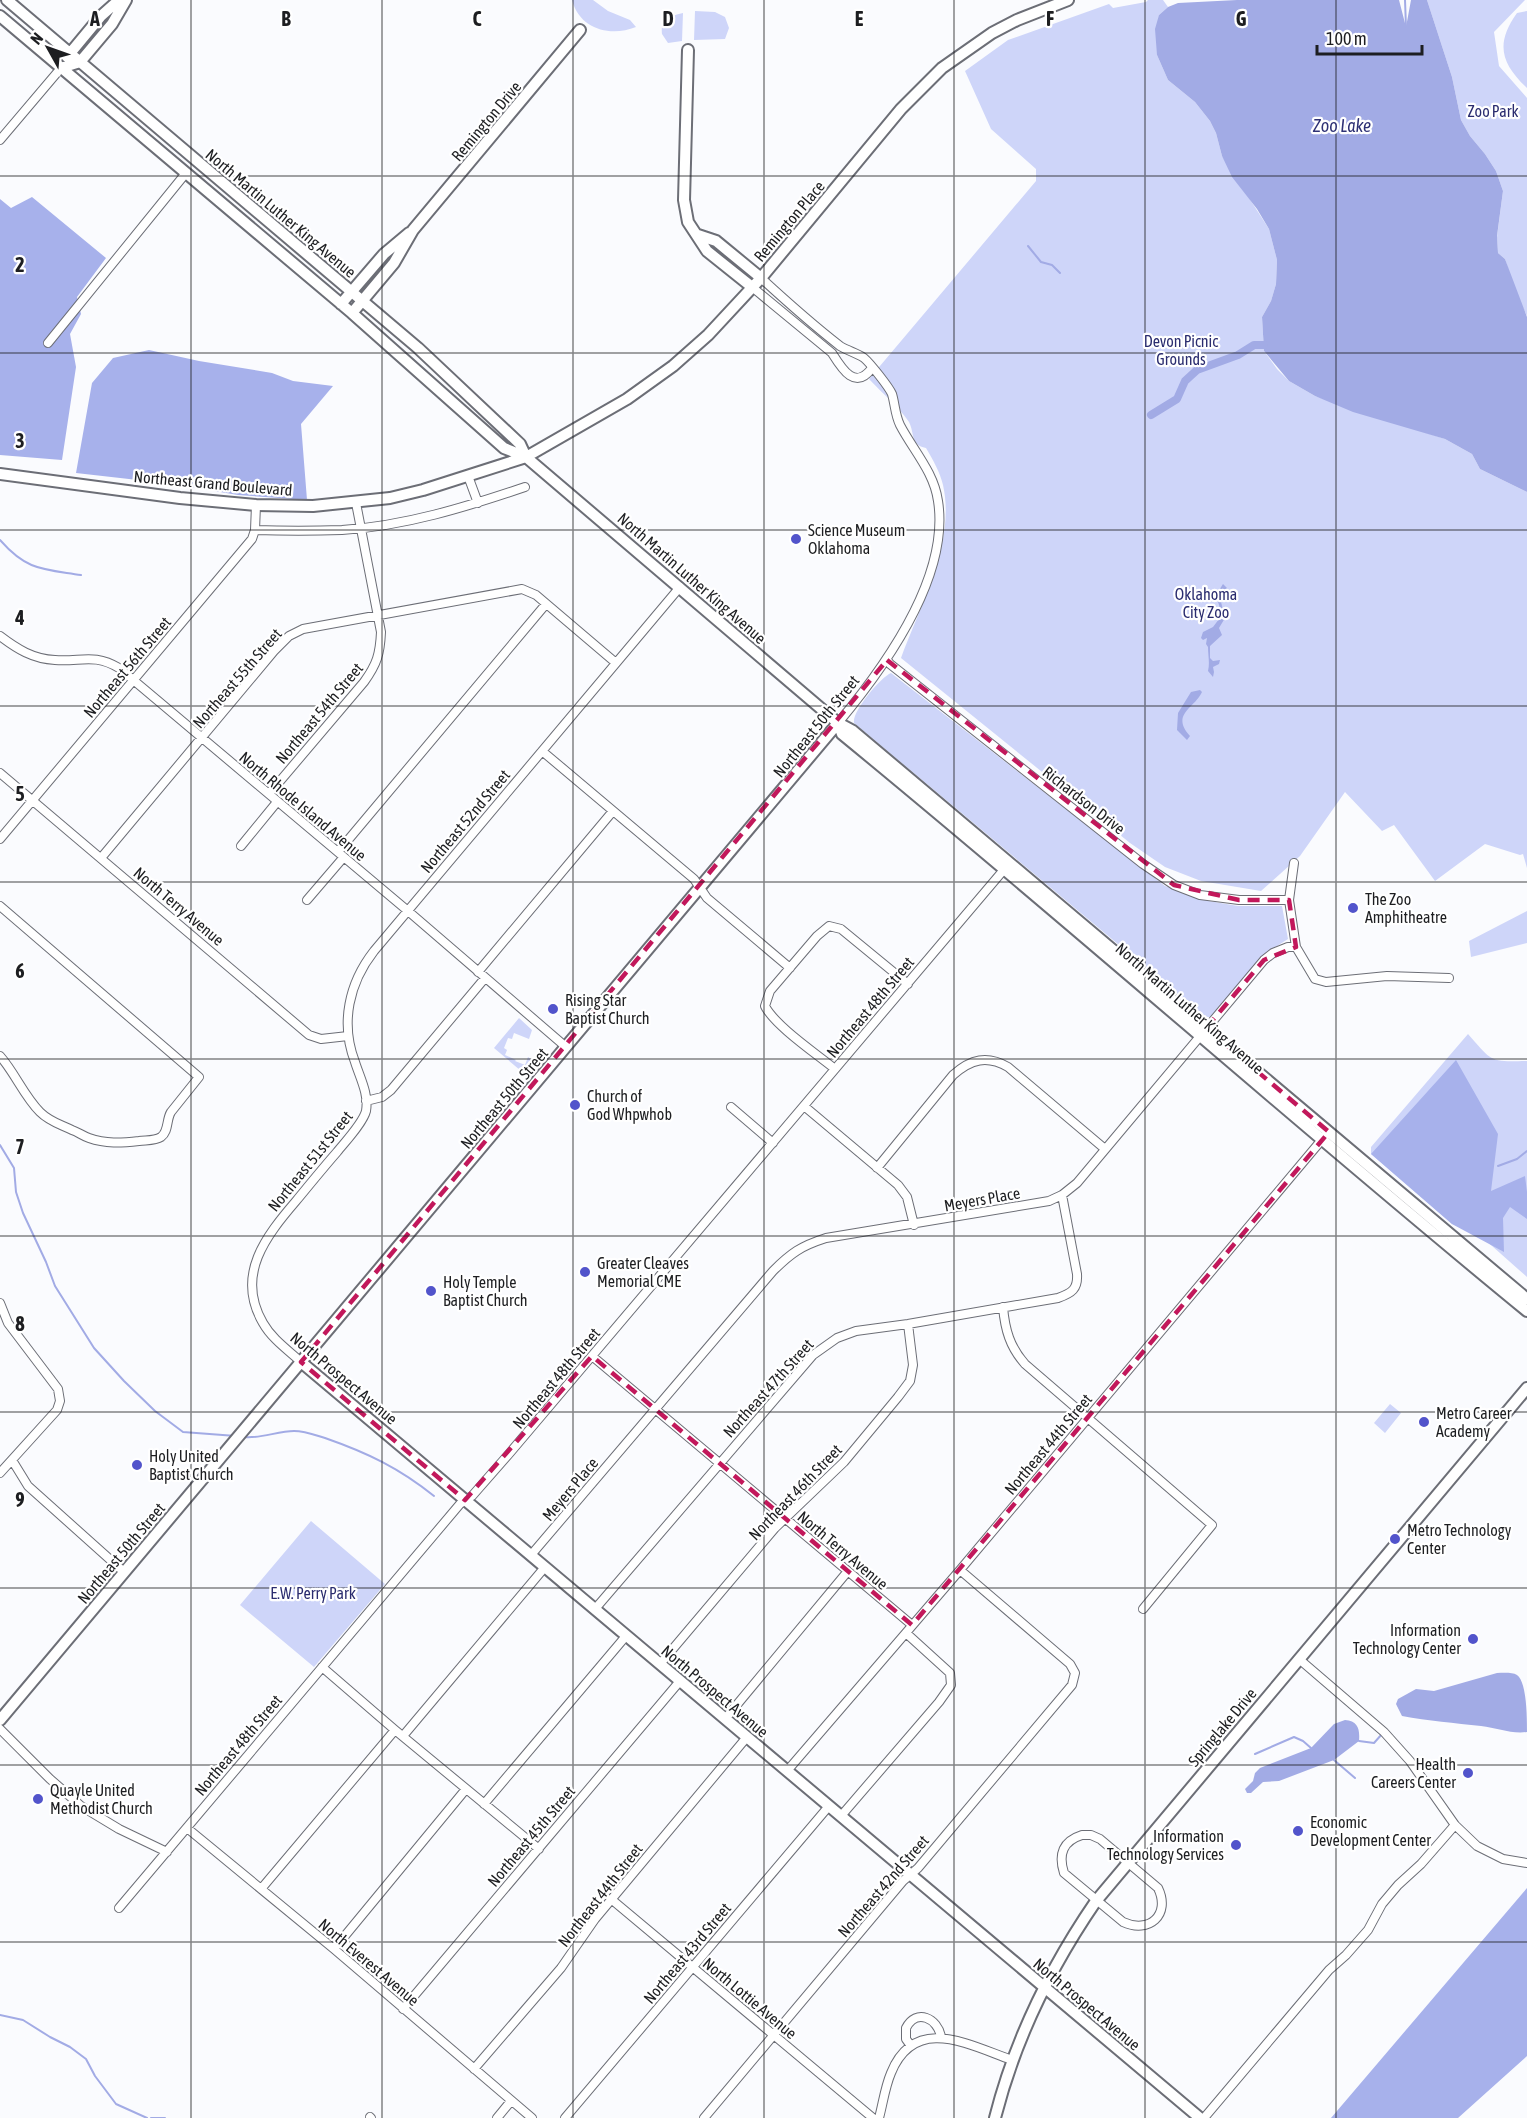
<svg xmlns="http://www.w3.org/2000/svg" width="1527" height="2118" font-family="'Asap Condensed',sans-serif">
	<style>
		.green { fill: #ced5f9 }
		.forest { fill: #a7b1eb }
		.water { fill: #a2abe5 }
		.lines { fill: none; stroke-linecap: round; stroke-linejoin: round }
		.stream { stroke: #a2abe5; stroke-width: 2 }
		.canal { stroke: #a2abe5; stroke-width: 8 }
		.street-casing { stroke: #6c6e76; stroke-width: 10 }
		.secondary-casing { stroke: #6c6e76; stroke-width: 14 }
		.street { stroke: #fff; stroke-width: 8 }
		.secondary { stroke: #fff; stroke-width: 10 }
		.marked { fill: none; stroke: #c2185b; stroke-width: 4.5; stroke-dasharray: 12 8; stroke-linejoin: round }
		.grid { fill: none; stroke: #1d1e21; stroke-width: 1.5; stroke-opacity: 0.55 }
		.poi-dot { fill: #5254cb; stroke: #fff; stroke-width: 2 }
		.labels { text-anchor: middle; stroke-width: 4.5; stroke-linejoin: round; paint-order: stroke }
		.park-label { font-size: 16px; fill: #2a2c6f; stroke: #fff }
		.street-label { font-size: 16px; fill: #1d1e21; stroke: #fff }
		.poi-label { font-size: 16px; fill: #1d1e21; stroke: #fff; text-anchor: start }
		.water-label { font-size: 18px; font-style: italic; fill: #2e3175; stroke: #fff }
		.grid-label { font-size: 20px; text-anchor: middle; font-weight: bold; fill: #1d1e21; stroke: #fff; stroke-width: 4.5; stroke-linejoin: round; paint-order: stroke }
	</style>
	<rect width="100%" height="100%" fill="#fafbfe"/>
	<path class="green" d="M572,0H593L608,11L630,20L636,27C611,37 580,30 572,0Z
		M1148,0H1163L1168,7L1159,15L1157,55L1168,80L1195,102L1210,121L1216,133L1222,156L1269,229L1277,260L1276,284L1271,301L1262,317L1264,351L1277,369L1289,381L1315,396L1445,439L1472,454L1480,469L1527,492V868L1523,854L1520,855L1485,844L1435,881L1394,825L1382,831L1345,792L1300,856L1261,891L1201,881L1165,867L1130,843L901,658C920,606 956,542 943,485C940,472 933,460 926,448C910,445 915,434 909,422C901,409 880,391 869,379L1036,181V169L991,129L965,71L1008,40L1109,4L1113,8L1146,2Z
		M1427,0H1525L1494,32L1499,66L1527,98V316L1516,293L1505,259L1498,253L1497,237L1503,191L1496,171L1485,154L1470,136L1461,120L1452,77Z
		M695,11L715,12L725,17L729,28L725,39L694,40Z
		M1527,11V88C1501,63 1495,44 1517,13Z
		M683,13L682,41L668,43L662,34C660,19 671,16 683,13Z
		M891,673L1165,886L1209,901L1238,906H1282L1288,939L1266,953L1211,1017H1205L854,723C852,711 881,677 891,673Z
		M1527,911V943L1471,957L1469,941Z
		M519,1018L532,1030L529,1039L514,1033L512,1039L508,1038L504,1048L507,1050L505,1055L516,1060L515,1061L525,1065L528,1057L537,1063L527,1076L494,1048Z
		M1468,1034C1493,1062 1489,1062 1527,1061V1277L1483,1238L1452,1224L1371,1154V1147Z
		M1390,1404L1401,1413L1385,1433L1374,1423Z
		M311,1521L385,1584L314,1667L240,1605Z"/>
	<path class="forest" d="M32,197L106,258L77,297L81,314L70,334L76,367L62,460L0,455V199L11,208Z
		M149,350L199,361L272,373L293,381L333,386L301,424L307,500L238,495L173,484L76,473L92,383L113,358Z
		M1456,1060L1498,1134L1491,1191L1525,1176L1527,1192V1219L1510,1207L1503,1218L1504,1252L1452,1224L1371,1154Z
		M1527,1888V2056L1458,2118H1331Z"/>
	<path class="water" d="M1237,0H1399L1406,27L1411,0H1427L1452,77L1461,120L1470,136L1485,154L1496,171L1503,191L1497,236L1498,253L1505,259L1527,317V492L1480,469L1472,454L1445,439L1353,412L1315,396L1289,381L1264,351L1262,317L1271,301L1276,284L1277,260L1269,229L1257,209L1232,177L1222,156L1216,133L1210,121L1195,102L1168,80L1157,55L1155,29L1159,15L1168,7L1178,3Z
		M1223,584L1227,588L1220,598L1225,618L1219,628L1222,635L1210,646V658L1213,661L1220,660L1219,664L1213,667L1214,672L1213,677L1208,671C1210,663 1208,655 1208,647L1206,644L1207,638L1203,640L1201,638L1203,632L1213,627L1222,615L1216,595Z
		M1200,690L1202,692C1195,708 1170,714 1190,736L1187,740L1177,730L1178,713L1191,692Z
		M1497,1673C1503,1673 1512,1672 1517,1675C1527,1682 1527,1719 1527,1732C1511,1734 1497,1728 1481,1726C1455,1723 1428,1721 1402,1716L1396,1704L1398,1699L1416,1689L1434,1691Z
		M1345,1720C1358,1721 1360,1729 1359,1741L1334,1760L1279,1781L1263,1782L1251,1793H1247L1245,1789L1253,1781L1255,1773L1260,1768L1311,1748L1334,1724Z"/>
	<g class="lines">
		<path class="stream" d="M1405,0L1406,27
			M1028,246L1041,262L1052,265L1060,273
			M0,540C27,571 43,569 81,575
			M0,1145L14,1168L16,1192L23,1213L46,1262L55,1286L94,1348L124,1381L155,1411L183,1432L236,1436
			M1498,1166L1517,1159L1527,1151
			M244,1437C260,1439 278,1431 294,1431C305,1431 315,1435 325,1438C368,1453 399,1468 434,1496
			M1359,1741L1374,1743L1382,1734
			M1255,1754L1294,1737L1303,1741L1311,1748
			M1334,1760L1355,1778
			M0,2015L23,2020L50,2037L70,2047L86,2059L95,2076L116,2104L147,2118
			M151,2118H165"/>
		<path class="canal" d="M1151,415L1177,399L1185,381L1197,370L1238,355L1254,345H1264"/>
		<g class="street-casing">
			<path id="street" d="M0,140L61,68
				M761,278C786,301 813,325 840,346C848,351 857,353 864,358C870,363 889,387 892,394C895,404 895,415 900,425C913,450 934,472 938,501C950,577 884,668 838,723
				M752,287L832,353C842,369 855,391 872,368
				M48,343L186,173
				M468,476L478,503
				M255,530C284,531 313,531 342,530C405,526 466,507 525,487
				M0,636C17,649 33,659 55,660C81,662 94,653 119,668L408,911L566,1047
				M887,660L890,664L1143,864L1174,885L1200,895L1239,900H1289
				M542,751L694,879L707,898L790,968
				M0,773L309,1035L321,1039L348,1036
				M269,794L364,682C377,664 380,654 381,632L356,503
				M0,839L252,539L255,530L256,505
				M241,846L277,802
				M338,852L546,604
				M101,858L274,651L289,636L303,629L522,589L536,595L616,663
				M1294,863L1289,900L1296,947
				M307,900L343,858
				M0,906L199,1077L171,1112C166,1120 169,1131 161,1137C155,1141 146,1140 139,1141C121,1143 106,1144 89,1138C83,1136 78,1132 72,1130C60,1124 50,1122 40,1112C24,1096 15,1073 0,1056
				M478,972L613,811
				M835,1069C818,1055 774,1025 765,1006L770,991L817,936L829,926L841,929L908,984
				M366,1101L382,1097L391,1090L485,978
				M804,1106L898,1185L907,1197L914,1225
				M731,1107L773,1143
				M877,1168L953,1075C971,1059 987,1055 1008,1067L1105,1149
				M0,1303L8,1323L58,1389L60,1401L57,1410L0,1473
				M1003,1307C1005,1330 1010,1347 1025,1364L1212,1525L1143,1609
				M592,1356L912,1625
				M301,1362C288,1350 272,1339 263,1323C235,1275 266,1236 296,1201C310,1184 323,1168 337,1152C345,1142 363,1123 366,1111C369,1094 360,1078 355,1062C340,1023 349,983 374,951L680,587
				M12,1460L28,1486L124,1572
				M531,1555L773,1271C791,1253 801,1246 826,1238L1049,1201L1062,1195L1077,1183L1264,960L1273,953L1288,947H1296L1315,979L1326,982L1387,976L1449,978
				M595,1609L813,1355L837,1338L856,1331L908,1324L1058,1298C1072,1293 1078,1289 1077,1274L1062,1195
				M1299,1659L1384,1732L1410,1761L1455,1825L1477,1846L1503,1859L1527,1863
				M660,1664L775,1528L844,1462L898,1397L910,1381L913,1365L908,1324
				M322,1667L395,1730L539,1849
				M725,1719L848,1571
				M0,1729L50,1779L81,1806L119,1829L167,1852
				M403,1736L545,1567
				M787,1771L960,1570L1325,1136
				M484,1804L626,1636
				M841,1816L939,1702L951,1685L950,1673L906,1633
				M187,1828L334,1949L532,2118
				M1082,1835H1091L1100,1839L1158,1888C1171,1915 1149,1934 1123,1922L1064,1873C1058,1854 1063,1841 1082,1835Z
				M261,1889L395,1730
				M611,1899L873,2118
				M119,1908L460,1504L472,1496L508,1455L1007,866
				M334,1949L466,1789
				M403,2009L680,1681
				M911,2046L906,2039V2028C916,2008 938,2018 941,2037
				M474,2069L561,1968L595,1919L747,1737
				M370,2117L371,2118
				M497,2118L511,2101
				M565,2118L829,1806
				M704,2118L903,1881L918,1868L1072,1685L1075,1673L1070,1664L960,1570
				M879,2118C883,2103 885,2087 891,2073C915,2014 969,2045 1012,2060
				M1204,2118L1329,1970L1346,1955L1368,1930L1382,1904L1398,1885L1421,1864L1455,1825"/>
		</g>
		<g class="secondary-casing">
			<path id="secondary" d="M7,0L418,348L520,444L526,457
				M0,16L352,313L504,448L526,457L838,723L853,731L1527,1299
				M688,50L684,200L688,222L707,251L752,287
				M67,57L101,16L119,0
				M61,68L80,62L112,24L126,0
				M698,235L716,241L761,278
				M341,304L384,254L409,233
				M352,313L394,263L413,230L580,30
				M0,474L180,498L256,505L313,506L390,498L423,490L526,457L627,399L673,366L708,335L761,278L901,109L942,68L992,33L1017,20L1068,0
				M838,723L842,734C1073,923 1296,1122 1527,1311
				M301,1362L1200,2118
				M0,1720L838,723
				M995,2118C1015,2039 1050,1968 1096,1901L1527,1388"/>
		</g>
		<use href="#street" class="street"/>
		<use href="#secondary" class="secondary"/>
	</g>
	<path class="marked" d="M887,660L1174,885L1239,900H1289L1296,947L1264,960L1206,1028L1329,1132L912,1625L592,1356L465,1500L301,1362Z"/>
	<path class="grid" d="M191,0V2118M382,0V2118M573,0V2118M764,0V2118M954,0V2118M1145,0V2118M1336,0V2118M0,176H1527M0,353H1527M0,530H1527M0,706H1527M0,882H1527M0,1059H1527M0,1236H1527M0,1412H1527M0,1588H1527M0,1765H1527M0,1942H1527"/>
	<g class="poi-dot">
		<circle cx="796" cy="539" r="6"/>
		<circle cx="1353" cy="908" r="6"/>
		<circle cx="553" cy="1009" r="6"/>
		<circle cx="575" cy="1105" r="6"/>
		<circle cx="585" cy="1272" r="6"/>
		<circle cx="431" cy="1291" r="6"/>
		<circle cx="1424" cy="1422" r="6"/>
		<circle cx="137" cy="1465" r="6"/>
		<circle cx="1395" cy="1539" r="6"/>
		<circle cx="1473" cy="1639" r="6"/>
		<circle cx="1468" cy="1773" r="6"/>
		<circle cx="38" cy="1799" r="6"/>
		<circle cx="1298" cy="1831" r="6"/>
		<circle cx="1236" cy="1845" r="6"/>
	</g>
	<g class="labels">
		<g class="park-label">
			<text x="1493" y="117">Zoo Park</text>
			<text x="1181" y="347">Devon Picnic<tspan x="1181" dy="18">Grounds</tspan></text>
			<text x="1206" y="600">Oklahoma<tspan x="1206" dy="18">City Zoo</tspan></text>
			<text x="313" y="1599">E.W. Perry Park</text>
		</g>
		<g class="street-label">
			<text transform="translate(486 121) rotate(-50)" y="6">Remington Drive</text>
			<text transform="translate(281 213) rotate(40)" y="6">North Martin Luther King Avenue</text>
			<text transform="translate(789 221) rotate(-50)" y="6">Remington Place</text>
			<text transform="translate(213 483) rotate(5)" y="6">Northeast Grand Boulevard</text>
			<text transform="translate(692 578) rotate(41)" y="6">North Martin Luther King Avenue</text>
			<text transform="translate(127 667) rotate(-50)" y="6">Northeast 56th Street</text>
			<text transform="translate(237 678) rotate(-49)" y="6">Northeast 55th Street</text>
			<text transform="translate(319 713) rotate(-50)" y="6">Northeast 54th Street</text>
			<text transform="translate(816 726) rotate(-51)" y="6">Northeast 50th Street</text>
			<text transform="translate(1084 800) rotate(38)" y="6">Richardson Drive</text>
			<text transform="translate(303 806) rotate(40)" y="6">North Rhode Island Avenue</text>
			<text transform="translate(465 821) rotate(-50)" y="6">Northeast 52nd Street</text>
			<text transform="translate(179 906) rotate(40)" y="6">North Terry Avenue</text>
			<text transform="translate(870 1007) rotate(-50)" y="6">Northeast 48th Street</text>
			<text transform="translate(1190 1008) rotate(41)" y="6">North Martin Luther King Avenue</text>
			<text transform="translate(504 1098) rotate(-50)" y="6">Northeast 50th Street</text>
			<text transform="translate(310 1161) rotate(-51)" y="6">Northeast 51st Street</text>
			<text transform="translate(982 1199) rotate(-10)" y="6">Meyers Place</text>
			<text transform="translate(344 1378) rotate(40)" y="6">North Prospect Avenue</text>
			<text transform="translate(556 1378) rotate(-50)" y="6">Northeast 48th Street</text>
			<text transform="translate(768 1388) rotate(-48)" y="6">Northeast 47th Street</text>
			<text transform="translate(1048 1444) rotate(-50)" y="6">Northeast 44th Street</text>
			<text transform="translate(570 1489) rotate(-50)" y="6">Meyers Place</text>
			<text transform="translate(795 1492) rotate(-46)" y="6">Northeast 46th Street</text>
			<text transform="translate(843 1550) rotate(40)" y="6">North Terry Avenue</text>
			<text transform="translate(121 1553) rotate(-50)" y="6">Northeast 50th Street</text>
			<text transform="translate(715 1691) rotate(40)" y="6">North Prospect Avenue</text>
			<text transform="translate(1222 1727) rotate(-50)" y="6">Springlake Drive</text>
			<text transform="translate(238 1745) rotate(-50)" y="6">Northeast 48th Street</text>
			<text transform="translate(531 1836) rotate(-50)" y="6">Northeast 45th Street</text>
			<text transform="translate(883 1886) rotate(-49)" y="6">Northeast 42nd Street</text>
			<text transform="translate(600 1895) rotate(-52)" y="6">Northeast 44th Street</text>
			<text transform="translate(687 1953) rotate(-50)" y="6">Northeast 43rd Street</text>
			<text transform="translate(369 1962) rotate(40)" y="6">North Everest Avenue</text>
			<text transform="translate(750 1998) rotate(40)" y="6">North Lottie Avenue</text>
			<text transform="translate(1087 2004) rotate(40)" y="6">North Prospect Avenue</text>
		</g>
		<g class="poi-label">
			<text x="808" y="536">Science Museum<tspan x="808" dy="18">Oklahoma</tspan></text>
			<text x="1365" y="905">The Zoo<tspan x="1365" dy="18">Amphitheatre</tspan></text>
			<text x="565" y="1006">Rising Star<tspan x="565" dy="18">Baptist Church</tspan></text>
			<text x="587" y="1102">Church of<tspan x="587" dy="18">God Whpwhob</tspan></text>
			<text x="597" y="1269">Greater Cleaves<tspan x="597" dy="18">Memorial CME</tspan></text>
			<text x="443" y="1288">Holy Temple<tspan x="443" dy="18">Baptist Church</tspan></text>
			<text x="1436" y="1419">Metro Career<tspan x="1436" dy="18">Academy</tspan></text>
			<text x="149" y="1462">Holy United<tspan x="149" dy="18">Baptist Church</tspan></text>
			<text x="1407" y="1536">Metro Technology<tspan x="1407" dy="18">Center</tspan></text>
			<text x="1461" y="1636" text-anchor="end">Information<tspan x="1461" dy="18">Technology Center</tspan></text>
			<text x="1456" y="1770" text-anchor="end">Health<tspan x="1456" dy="18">Careers Center</tspan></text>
			<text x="50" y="1796">Quayle United<tspan x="50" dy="18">Methodist Church</tspan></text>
			<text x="1310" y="1828">Economic<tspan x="1310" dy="18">Development Center</tspan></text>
			<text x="1224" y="1842" text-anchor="end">Information<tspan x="1224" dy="18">Technology Services</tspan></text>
		</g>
		<g class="water-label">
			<text x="1342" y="132">Zoo Lake</text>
		</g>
	</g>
	<g class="grid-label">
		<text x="95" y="26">A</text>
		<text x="286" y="26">B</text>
		<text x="477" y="26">C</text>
		<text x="668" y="26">D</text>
		<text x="859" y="26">E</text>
		<text x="1050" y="26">F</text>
		<text x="1241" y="26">G</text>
		<text x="20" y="272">2</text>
		<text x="20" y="448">3</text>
		<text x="20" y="625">4</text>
		<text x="20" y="801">5</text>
		<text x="20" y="978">6</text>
		<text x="20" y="1154">7</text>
		<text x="20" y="1331">8</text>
		<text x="20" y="1507">9</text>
	</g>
	<g transform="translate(48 48) rotate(310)" stroke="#ffffff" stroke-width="4.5" paint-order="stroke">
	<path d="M0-4.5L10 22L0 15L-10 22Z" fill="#1d1e21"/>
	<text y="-9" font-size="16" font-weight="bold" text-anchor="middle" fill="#1d1e21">N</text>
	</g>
	<path d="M1317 45v9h105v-9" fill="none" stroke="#1d1e21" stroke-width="3"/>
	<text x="1326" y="45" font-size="18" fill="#1d1e21" stroke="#ffffff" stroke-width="4.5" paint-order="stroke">100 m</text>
</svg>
